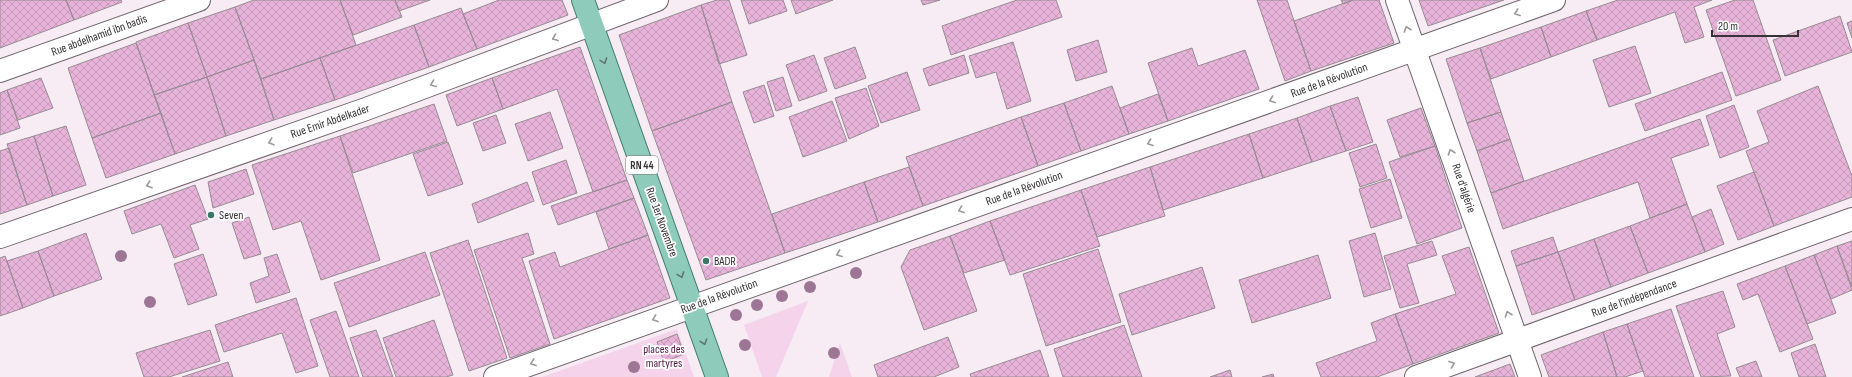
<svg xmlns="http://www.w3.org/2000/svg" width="1852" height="377" font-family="'Sofia Sans Condensed',sans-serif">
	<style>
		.green { fill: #f5d4eb }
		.building { fill: url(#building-cross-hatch); stroke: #978c94 }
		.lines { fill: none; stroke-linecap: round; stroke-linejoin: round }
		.minor-casing { stroke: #6f656c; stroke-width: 24 }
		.primary-casing { stroke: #3f7f6e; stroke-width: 24 }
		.minor { stroke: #fff; stroke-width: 22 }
		.primary { stroke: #8fcbba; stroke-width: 22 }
		.tree { fill: #9c7694 }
		.oneway { stroke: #9a989a }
		.oneway2 { stroke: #5e7771 }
		.poi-dot { fill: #3a7967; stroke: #fff; stroke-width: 1.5 }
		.labels { text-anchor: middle; stroke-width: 3.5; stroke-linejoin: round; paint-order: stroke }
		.shield { fill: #fff; stroke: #727072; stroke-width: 1 }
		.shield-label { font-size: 11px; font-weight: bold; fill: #363235 }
		.street-label { font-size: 12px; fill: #363235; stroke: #fff }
		.poi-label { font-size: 12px; fill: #363235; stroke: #fff; text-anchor: start }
		.park-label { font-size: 12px; fill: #511646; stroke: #fff }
	</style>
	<defs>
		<pattern id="building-cross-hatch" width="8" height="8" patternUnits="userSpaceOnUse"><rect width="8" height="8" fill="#e7b3d9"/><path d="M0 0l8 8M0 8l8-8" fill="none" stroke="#c79abb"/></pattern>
	</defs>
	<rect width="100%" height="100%" fill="#f7ebf4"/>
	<path class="green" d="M808,301L776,377H762L744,325Z
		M677,329L694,377H542Z
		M840,343L852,377H829Z"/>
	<path class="building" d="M0,0H66L74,20L0,48Z
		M66,0H121L122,2L74,20Z
		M254,0H340L356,45L261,79L235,7Z
		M340,0H395L402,17L353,35Z
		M395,0H430L399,11Z
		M499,0H562L568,15L477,49L463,14Z
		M717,0H729L747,55L719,64L701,5Z
		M741,0H783L787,11L749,24Z
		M791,0H833L796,14Z
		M921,0H940L923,5Z
		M1017,0H1056L1062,17L951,55L942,26Z
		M1257,0H1287L1311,71L1285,81Z
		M1341,0H1353L1343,4Z
		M1353,0H1379L1394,43L1311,71L1294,21Z
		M1419,0H1504L1428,26Z
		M1618,0H1712L1694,7L1704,37L1685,43L1675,12L1597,40L1586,11Z
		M1735,0H1753L1781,80L1736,96L1706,10Z
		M701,5L732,102L652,131L619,35Z
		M235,7L254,60L207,77L188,23Z
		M461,8L477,49L429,67L414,25Z
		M1586,11L1597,40L1551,57L1541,27Z
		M1840,16L1852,52L1785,76L1773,40Z
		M1852,21V38L1847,23Z
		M188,23L207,77L154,95L136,42Z
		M414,25L429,67L335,100L320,58Z
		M1541,27L1551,57L1491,79L1480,48Z
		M1098,40L1107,72L1076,81L1067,50Z
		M1013,42L1031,101L1007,109L996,72L976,78L969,56Z
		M136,43L161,113L92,138L68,68Z
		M1635,46L1651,93L1609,107L1593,60Z
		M580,47L627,180L593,192L557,89L503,109L492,78Z
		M855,47L866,78L835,89L824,58Z
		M1192,48L1198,66L1245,50L1259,89L1168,121L1148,63Z
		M1480,48L1501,112L1467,123L1446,59Z
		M814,55L827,91L799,101L786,65Z
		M964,55L969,73L929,86L923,69Z
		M320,58L335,100L274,120L261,79Z
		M254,60L274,120L226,136L207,77Z
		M907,72L920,110L881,123L868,86Z
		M1722,72L1732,100L1645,131L1635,104Z
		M207,77L226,136L175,154L154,95Z
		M783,77L792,106L776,111L767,82Z
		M41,78L53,108L18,120L7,90Z
		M492,78L503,109L457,126L446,95Z
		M764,85L774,116L754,123L743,92Z
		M1112,86L1129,134L1081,151L1064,103Z
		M1818,86L1852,176V197L1774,226L1746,151L1769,142L1757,111Z
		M866,88L879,126L849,139L835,98Z
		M7,90L20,128L0,135V93Z
		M1158,94L1168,121L1129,134L1120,108Z
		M1358,97L1373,142L1346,151L1330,106Z
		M832,101L847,141L803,157L789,117Z
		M732,102L785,253L706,280L652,131Z
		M1064,103L1081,151L1038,166L1021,117Z
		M434,104L447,141L353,173L340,136Z
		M1734,105L1749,147L1720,158L1706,116Z
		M1330,106L1346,151L1312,162L1297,118Z
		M1421,108L1435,146L1400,157L1387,120Z
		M550,112L563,148L528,161L515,124Z
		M1501,112L1510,139L1477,151L1467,123Z
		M161,113L175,154L106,178L92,138Z
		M496,115L506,143L483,151L473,123Z
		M1021,117L1038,166L923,206L906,157Z
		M1297,118L1312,162L1263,178L1249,134Z
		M1700,119L1709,145L1671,158L1687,204L1650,218L1638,182L1503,229L1491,193Z
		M66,126L86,185L53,196L34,136Z
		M1249,134L1263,178L1163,210L1150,167Z
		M34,136L53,196L27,205L7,144Z
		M340,136L380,260L321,280L301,221L273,230L252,165Z
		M1510,139L1524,181L1491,193L1477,151Z
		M448,142L463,184L428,196L413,154Z
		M1376,144L1387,178L1360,187L1349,153Z
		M1435,146L1462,228L1417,244L1389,162Z
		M9,148L27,205L0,214V151Z
		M566,160L577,193L543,205L532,172Z
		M909,167L923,206L878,222L864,182Z
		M1150,167L1165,216L1097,237L1081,190Z
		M246,169L254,194L213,208L208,182Z
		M1754,172L1774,226L1738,240L1717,186Z
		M1390,179L1402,218L1371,228L1359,189Z
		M627,180L634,198L558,225L551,206Z
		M527,182L534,201L478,223L472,204Z
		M864,182L878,222L785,253L772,214Z
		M195,185L208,219L190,225L199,249L174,258L161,224L132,234L124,211Z
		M1081,190L1100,246L1010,275L990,221Z
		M634,198L648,235L609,249L596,212Z
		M1687,204L1705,252L1648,273L1630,226Z
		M1711,209L1724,244L1705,252L1692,217Z
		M249,217L261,254L244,259L232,223Z
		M990,221L1005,260L964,273L950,236Z
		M1630,226L1648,273L1611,287L1594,239Z
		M86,233L102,279L54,296L38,251Z
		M528,233L534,254L522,258L550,344L510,358L474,250Z
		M1375,233L1391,289L1364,297L1349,241Z
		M648,235L670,298L554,339L529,261L555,252L560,267Z
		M950,236L977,311L924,330L901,267L910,250Z
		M1553,237L1558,252L1516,266L1511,251Z
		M1594,239L1611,287L1575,300L1558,252Z
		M468,240L507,358L469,371L430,253Z
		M1432,241L1437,255L1407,264L1419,303L1400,308L1384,256Z
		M1852,241V287L1837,246Z
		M1837,246L1852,290L1831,299L1814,255Z
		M1469,247L1499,333L1413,364L1395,314L1456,294L1442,256Z
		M1098,249L1121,322L1046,346L1023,274Z
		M38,251L54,296L23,308L7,261Z
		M425,252L440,295L349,327L334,283Z
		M1558,252L1575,300L1532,315L1516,266Z
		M203,254L217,295L188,305L174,264Z
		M277,254L290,292L256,303L250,283L269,276L264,258Z
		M1318,255L1331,298L1252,323L1239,280Z
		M1814,255L1836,313L1807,324L1785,266Z
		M5,256L23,308L0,316V258Z
		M1785,266L1813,339L1780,352L1758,294L1743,300L1737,284Z
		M1202,267L1215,308L1132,335L1119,294Z
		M1723,291L1735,327L1717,334L1731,376L1701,377L1676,306Z
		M296,298L318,366L296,373L282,333L224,352L215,325Z
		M1671,309L1694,377H1645L1627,324Z
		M336,311L359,377H330L310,320Z
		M1395,314L1413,364L1377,377H1321L1316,363L1377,341L1371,323Z
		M434,320L453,375L446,377H396L383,338Z
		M1627,324L1643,371L1625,377H1617L1603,332Z
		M1124,325L1142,377H1063L1054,349Z
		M210,330L220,361L169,377H144L136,353Z
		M376,330L393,377H363L350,338Z
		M1603,332L1617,377H1549L1541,355Z
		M677,334L684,354L664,362L657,342Z
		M948,337L959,367L934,377H878L874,365Z
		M1815,344L1826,377H1799L1791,353Z
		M1040,350L1049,377H971L970,374Z
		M1756,361L1762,377H1740L1736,368Z
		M228,362L233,377H182Z
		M1510,364L1515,377H1475Z
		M1230,370L1232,377H1210Z
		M1273,374L1274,377H1262Z"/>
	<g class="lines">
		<g class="minor-casing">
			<path id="minor" d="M1397,0L1530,377
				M0,71L199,0
				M0,237L366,109L657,0
				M495,377L1554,0
				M1416,377L1852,219"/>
		</g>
		<g class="primary-casing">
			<path id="primary" d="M583,0L717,377"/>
		</g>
		<use href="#minor" class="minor"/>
		<use href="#primary" class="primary"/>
	</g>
	<g class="tree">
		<circle cx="121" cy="256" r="6"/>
		<circle cx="856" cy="273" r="6"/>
		<circle cx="810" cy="287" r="6"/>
		<circle cx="782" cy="296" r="6"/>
		<circle cx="150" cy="302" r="6"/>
		<circle cx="757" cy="305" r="6"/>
		<circle cx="736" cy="315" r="6"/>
		<circle cx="745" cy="345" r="6"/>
		<circle cx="834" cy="353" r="6"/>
		<circle cx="634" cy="367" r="6"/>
	</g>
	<defs><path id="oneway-chevron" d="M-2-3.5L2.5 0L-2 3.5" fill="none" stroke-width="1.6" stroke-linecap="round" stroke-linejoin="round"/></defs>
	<g class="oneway">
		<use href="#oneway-chevron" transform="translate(1517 13) rotate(160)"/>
		<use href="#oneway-chevron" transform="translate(1407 29) rotate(-109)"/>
		<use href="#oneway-chevron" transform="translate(555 38) rotate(159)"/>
		<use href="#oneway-chevron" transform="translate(433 84) rotate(159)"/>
		<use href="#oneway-chevron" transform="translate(1272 100) rotate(160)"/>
		<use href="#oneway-chevron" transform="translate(271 142) rotate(161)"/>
		<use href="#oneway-chevron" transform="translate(1150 143) rotate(160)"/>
		<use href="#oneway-chevron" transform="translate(1451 152) rotate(-109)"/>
		<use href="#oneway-chevron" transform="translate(149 185) rotate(161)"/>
		<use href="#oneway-chevron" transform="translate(961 210) rotate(160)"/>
		<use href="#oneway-chevron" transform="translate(839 254) rotate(160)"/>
		<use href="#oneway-chevron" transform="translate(1508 314) rotate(-109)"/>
		<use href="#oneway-chevron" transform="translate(655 319) rotate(160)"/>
		<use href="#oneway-chevron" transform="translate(533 363) rotate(160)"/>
		<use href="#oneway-chevron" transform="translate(1452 364) rotate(-20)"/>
	</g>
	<g class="oneway2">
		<use href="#oneway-chevron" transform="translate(604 61) rotate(70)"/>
		<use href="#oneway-chevron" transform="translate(681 275) rotate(70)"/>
		<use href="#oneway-chevron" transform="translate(704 342) rotate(71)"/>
	</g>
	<g class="poi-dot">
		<circle cx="211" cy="215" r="4"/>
		<circle cx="706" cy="261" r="4"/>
	</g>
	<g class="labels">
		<rect class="shield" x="626" y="156" width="32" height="18" rx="3"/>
		<g class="shield-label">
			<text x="642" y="169">RN 44</text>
		</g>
		<g class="street-label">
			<text transform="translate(99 35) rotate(-20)" y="4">Rue abdelhamid ibn badis</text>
			<text transform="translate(1329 80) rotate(-20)" y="4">Rue de la Révolution</text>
			<text transform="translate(330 121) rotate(-19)" y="4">Rue Emir Abdelkader</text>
			<text transform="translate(1024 188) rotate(-20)" y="4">Rue de la Révolution</text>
			<text transform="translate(1464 188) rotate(71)" y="4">Rue d'algérie</text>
			<text transform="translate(662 222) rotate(70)" y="4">Rue 1er Novembre</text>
			<text transform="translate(719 296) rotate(-20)" y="4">Rue de la Révolution</text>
			<text transform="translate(1634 298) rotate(-20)" y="4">Rue de l'indépendance</text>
		</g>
		<g class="poi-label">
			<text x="219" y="219">Seven</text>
			<text x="714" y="265">BADR</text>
		</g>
		<g class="park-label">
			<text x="664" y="353">places des<tspan x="664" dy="14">martyres</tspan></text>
		</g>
	</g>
	<path d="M1712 30v6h86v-6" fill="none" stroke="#363235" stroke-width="2"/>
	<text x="1718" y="30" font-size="12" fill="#363235" stroke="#ffffff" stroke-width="3" paint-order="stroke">20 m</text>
</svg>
